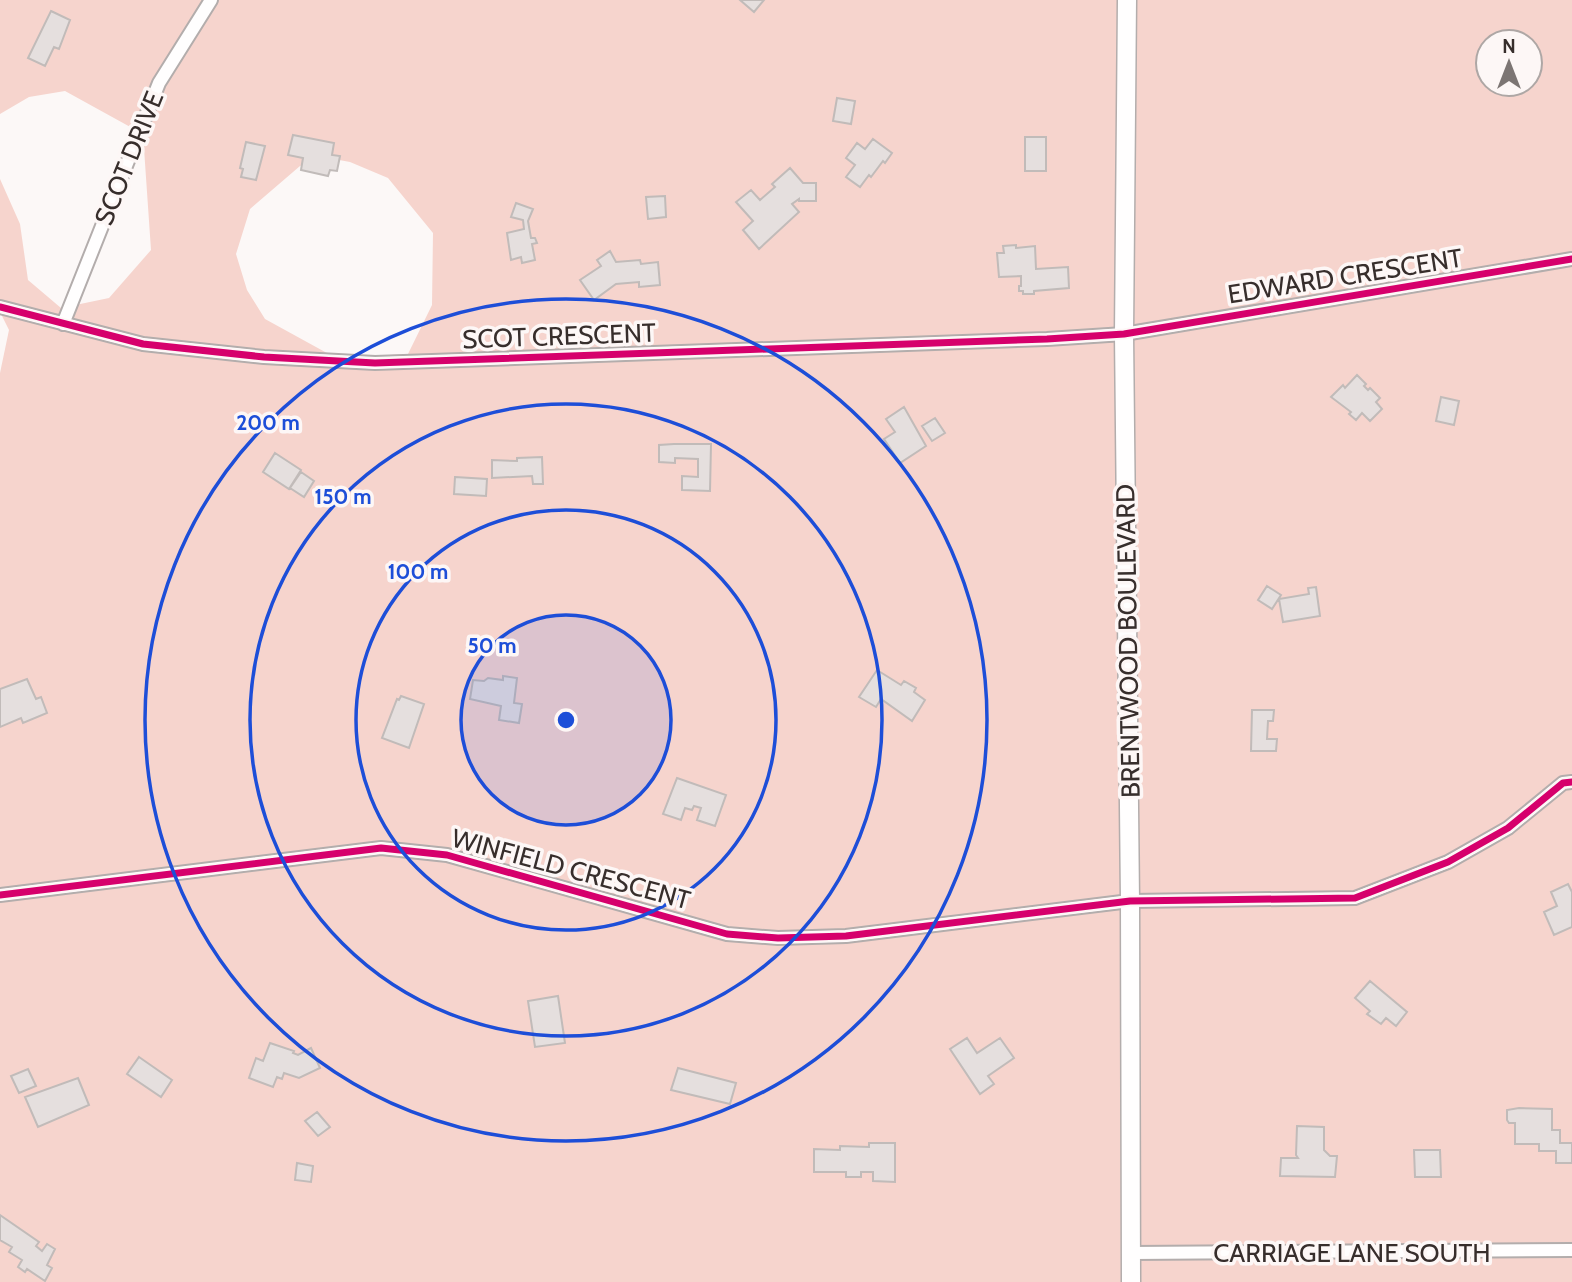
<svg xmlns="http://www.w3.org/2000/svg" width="1572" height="1282" font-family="Cabin,sans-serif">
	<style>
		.forest { fill: #f6d4cd; fill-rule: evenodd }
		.building { fill: #e5dfde; stroke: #c1bbb9; stroke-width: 2 }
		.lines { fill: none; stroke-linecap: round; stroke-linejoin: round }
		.street-casing { stroke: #b3adac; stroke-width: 16 }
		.secondary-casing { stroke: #b3adac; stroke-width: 21 }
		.street { stroke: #fffefe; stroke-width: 12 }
		.secondary { stroke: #fffefe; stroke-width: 18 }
		.cycleway-casing { stroke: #fdf7f6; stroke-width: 11 }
		.cycleway { stroke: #d6006c; stroke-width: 7 }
		.ring { fill: none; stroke: #1d4ed8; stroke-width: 3.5 }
		.labels { text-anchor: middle; stroke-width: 7; stroke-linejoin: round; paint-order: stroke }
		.street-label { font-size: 26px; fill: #372e2c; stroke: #fdf7f6 }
		.centre { fill: #1d4ed8; stroke: #fdf7f6; stroke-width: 3.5 }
		.ring-label { font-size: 21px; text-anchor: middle; font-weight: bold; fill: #1d4ed8; stroke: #fdf7f6; stroke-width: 7; stroke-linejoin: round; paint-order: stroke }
	</style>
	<rect width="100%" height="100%" fill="#fcf8f7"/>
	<path class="forest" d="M0,0H1572V1282H0V373L9,330L0,312V179L20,224L28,280L61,308L109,298L151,250L143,134L65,91L29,97L0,114ZM1488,42H1530V84H1488ZM323,157L350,162L388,178L433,233L432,305L408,354L336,358L265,319L247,290L236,254L250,209L300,166Z"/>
	<path class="building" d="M740,0H764L754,12Z
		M51,11L70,20L59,49L54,47L45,66L28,58Z
		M837,98L855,101L851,124L833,121Z
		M293,135L334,143L332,155L340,156L337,171L330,170L328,176L301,170L303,158L288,155Z
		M1025,137H1046V171H1025Z
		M873,139L892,153L885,163L883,161L871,177L869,175L860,187L846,177L855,165L846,158L857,143L865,149Z
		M246,142L265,146L256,180L241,177L243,169L240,168Z
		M790,168L803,183H816V201H799V199L792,204L799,212L759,249L743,230L753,221L736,202L751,190L760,200L775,187L772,184Z
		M665,196L666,217L648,219L646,197Z
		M516,203L533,209L528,221L531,238H535L537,243L532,244L535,260L522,263L521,257L511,260L507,233L524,229L523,220L511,217Z
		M1016,245V248L1035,246L1036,269L1068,267L1069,288L1034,291V294H1023V291H1019V286H1021V276L999,277L997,253H1004L1003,246Z
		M610,251L616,262L640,260L641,264L658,262L660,285L639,287V282L616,284L594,300L580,280L601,266L597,260Z
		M1357,375L1366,384L1364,386L1368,390L1370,388L1380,398L1376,402L1382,409L1370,421L1362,413L1356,420L1349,414L1351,412L1331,397L1343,385L1345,388Z
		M1441,397L1459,401L1454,425L1436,421Z
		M904,407L926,446L900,463L884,439L895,432L886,419Z
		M935,418L945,433L932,441L922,426Z
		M674,444H711L710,491L682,490V476L698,477V459L675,458V463L659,462V445Z
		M275,453L301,470L289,489L263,472Z
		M542,457L543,484H533L532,476L492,478V460L517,461V458Z
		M301,472L314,481L304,497L290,488Z
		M455,477L487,479L486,496L454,494Z
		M1267,586L1281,595L1272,609L1258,600Z
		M1316,587L1320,616L1283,622L1279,599L1309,594L1308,588Z
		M877,670L901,685L904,681L916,688L914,692L925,700L912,721L881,699L876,707L859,697Z
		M503,676L517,678L514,703L522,704L519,723L499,720L501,706L470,699L473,680L484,681L488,678L503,680Z
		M27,679L36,699L41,697L47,713L23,723L21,718L0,727V689Z
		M401,696L424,704L409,748L382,738L397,699L399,700Z
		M1252,710H1274L1273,721H1268L1267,739H1277L1276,751H1251Z
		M677,778L726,795L715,826L697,820L701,808L694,806L692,810L685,808L681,820L663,814Z
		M1568,884L1572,892V927L1554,935L1544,912L1557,906L1551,892Z
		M1370,981L1407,1012L1396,1026L1386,1018L1381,1024L1367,1014L1370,1011L1355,998Z
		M558,996L565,1043L535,1047L528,1001Z
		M967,1038L977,1053L1000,1038L1014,1058L988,1076L994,1084L980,1094L950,1049Z
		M270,1043L294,1051L293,1053L298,1055L311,1048L320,1068L299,1078L284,1073L282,1079L277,1077L273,1087L249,1078L256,1058L263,1061Z
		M139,1057L172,1080L161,1097L127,1074Z
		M678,1068L736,1083L730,1104L671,1090Z
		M28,1069L36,1086L19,1093L11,1076Z
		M78,1078L89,1105L38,1127L25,1097Z
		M1519,1108L1552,1109V1130H1560V1143H1572V1163H1556V1151H1539V1144H1515V1123H1509L1507,1120V1110Z
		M317,1112L330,1127L318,1136L305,1121Z
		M1297,1126L1324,1127V1150L1330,1156H1337L1335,1177L1280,1176L1281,1158H1298L1296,1155Z
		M869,1143H895V1182L873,1181V1172H861V1177H846V1172H814V1149L840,1150V1146L869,1147Z
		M1414,1150H1440L1441,1177H1415Z
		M297,1163L313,1166L311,1182L295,1180Z
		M0,1215L39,1242L36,1246L42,1251L47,1244L55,1249L47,1265L52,1268L45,1281L27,1269L25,1272L18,1267L22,1260L9,1252L12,1247L0,1240Z"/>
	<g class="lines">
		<g class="street-casing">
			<path id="street" d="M0,307L143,344L264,357L375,363L1047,339L1124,334L1572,259
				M63,324L159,83L211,0
				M0,895L381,848L447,855L727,934L778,938L846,936L1130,901L1355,898L1448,862L1508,828L1563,783L1572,782
				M1132,1253L1572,1250"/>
		</g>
		<g class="secondary-casing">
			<path id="secondary" d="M1127,0L1124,334L1130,901L1131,1282"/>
		</g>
		<use href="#street" class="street"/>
		<use href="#secondary" class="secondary"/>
		<g class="cycleway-casing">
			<path id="cycleway" d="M0,307L143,344L264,357L375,363L1047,339L1124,334L1572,259
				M0,895L381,848L447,855L727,934L778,938L846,936L1130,901L1355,898L1448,862L1508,828L1563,783L1572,782"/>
		</g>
		<use href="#cycleway" class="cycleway"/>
	</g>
	<circle cx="566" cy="720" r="105" fill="#1d4ed8" fill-opacity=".12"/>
	<g class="ring">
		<circle cx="566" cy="720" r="105"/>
		<circle cx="566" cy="720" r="210"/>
		<circle cx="566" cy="720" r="316"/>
		<circle cx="566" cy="720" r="421"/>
	</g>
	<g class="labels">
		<g class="street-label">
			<text transform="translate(129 158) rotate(-68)" y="9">SCOT DRIVE</text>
			<text transform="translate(1345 276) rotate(-9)" y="9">EDWARD CRESCENT</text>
			<text transform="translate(559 336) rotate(-2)" y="9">SCOT CRESCENT</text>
			<text transform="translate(1128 641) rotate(-91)" y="9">BRENTWOOD BOULEVARD</text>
			<text transform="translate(571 869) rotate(15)" y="9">WINFIELD CRESCENT</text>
			<text x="1352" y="1262">CARRIAGE LANE SOUTH</text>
		</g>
	</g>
	<circle cx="566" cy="720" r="10" class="centre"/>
	<g class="ring-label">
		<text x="268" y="430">200 m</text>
		<text x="343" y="504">150 m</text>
		<text x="418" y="579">100 m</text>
		<text x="492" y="653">50 m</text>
	</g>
	<g transform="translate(1509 63)"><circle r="33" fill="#fdf7f6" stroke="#aea7a5" stroke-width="2"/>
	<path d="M0-5L12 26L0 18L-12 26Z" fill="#7c7573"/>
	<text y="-10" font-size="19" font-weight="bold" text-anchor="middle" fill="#372e2c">N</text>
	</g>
</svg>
